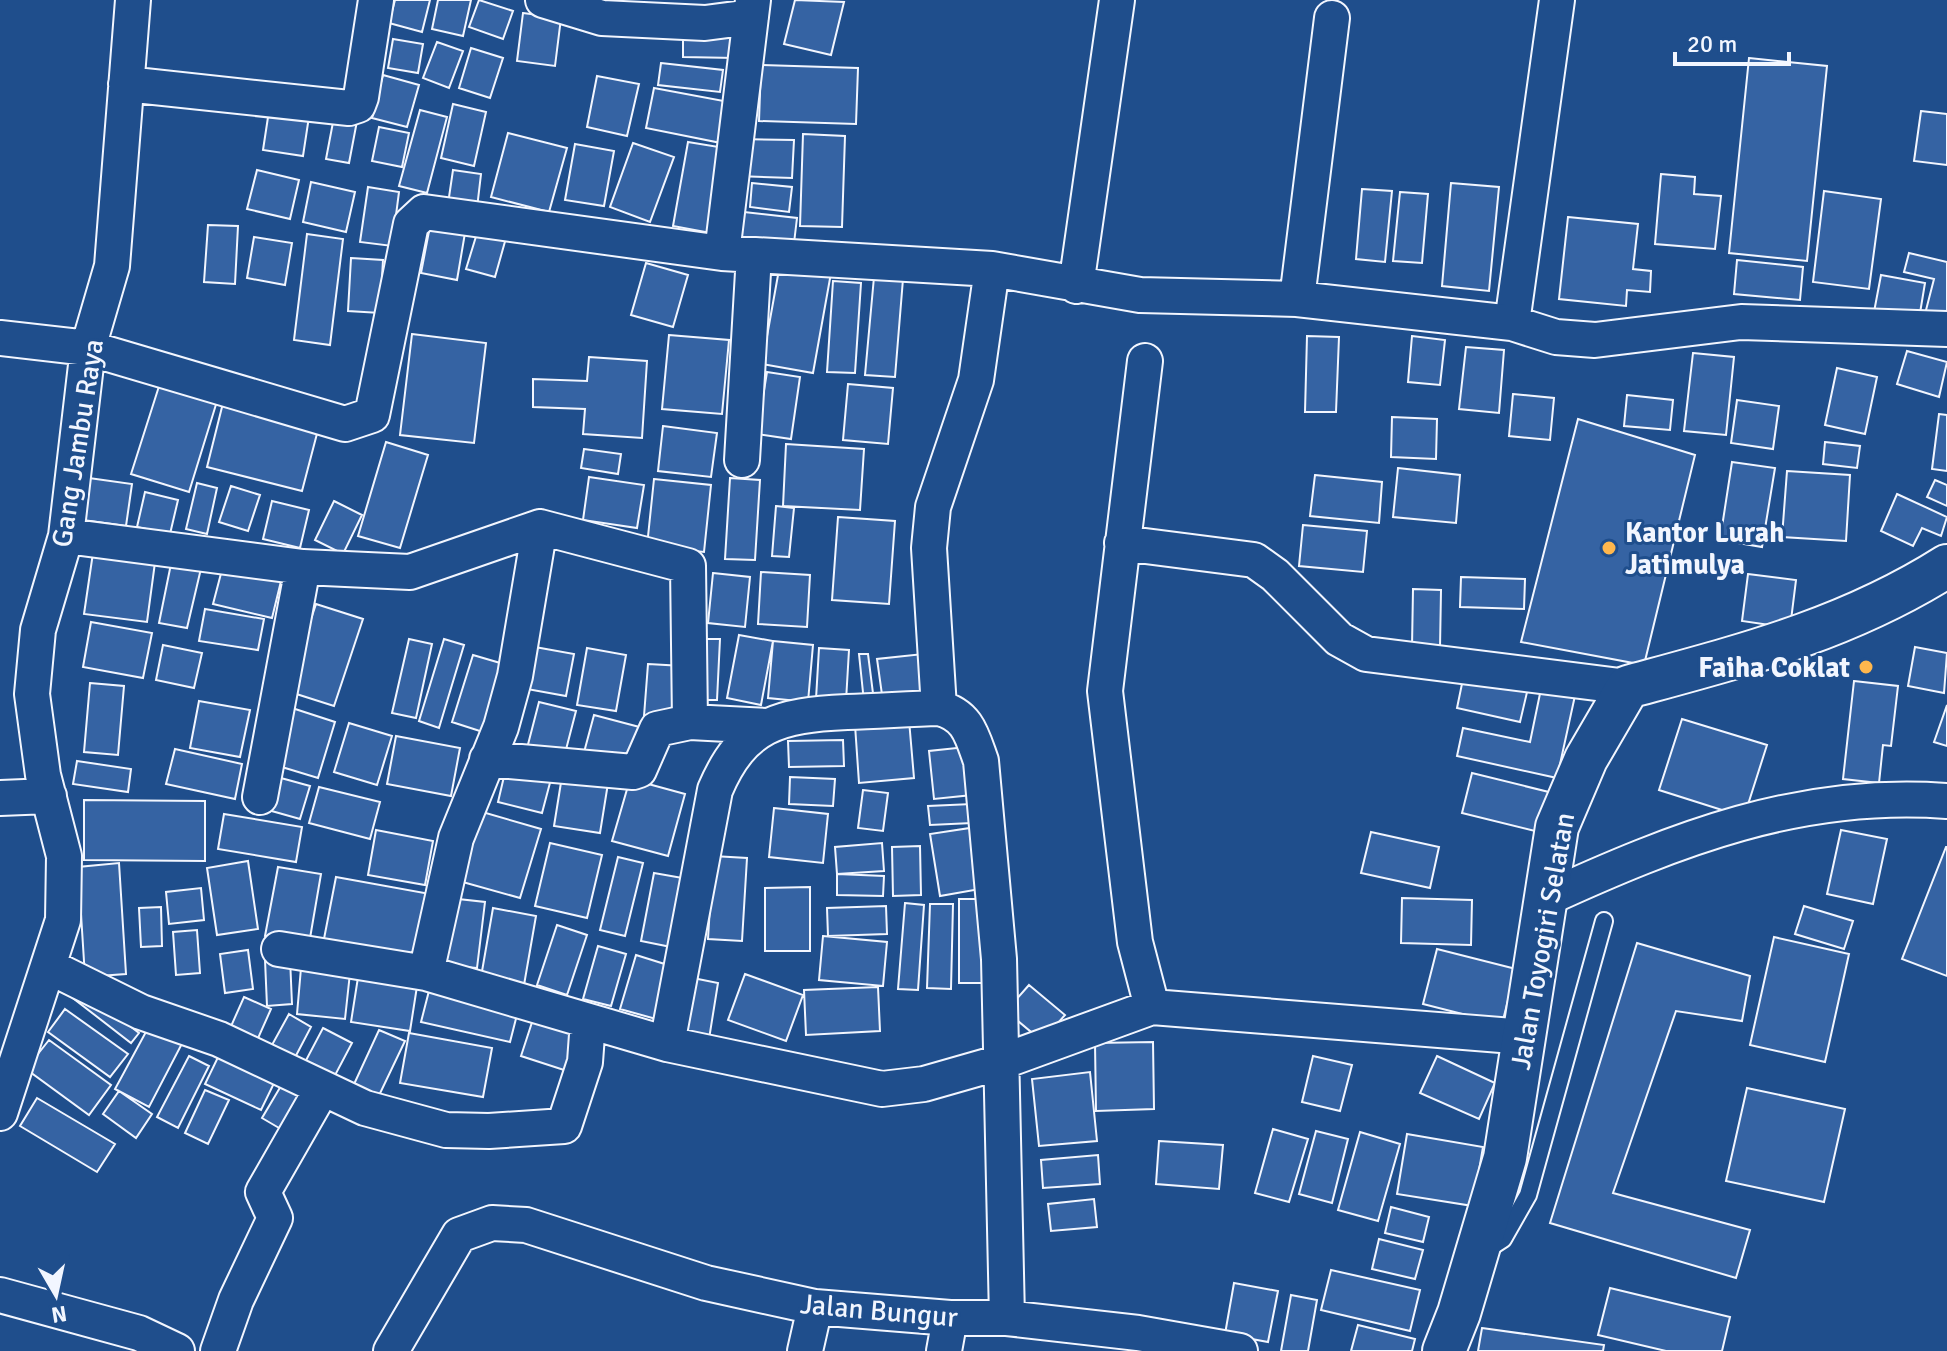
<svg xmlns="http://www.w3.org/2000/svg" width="1947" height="1351" font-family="Signika,sans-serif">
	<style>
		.building { fill: #3563a3; stroke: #f2f6ff; stroke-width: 2 }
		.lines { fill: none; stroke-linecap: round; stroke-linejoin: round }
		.service-casing { stroke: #f2f6ff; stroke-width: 20 }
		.minor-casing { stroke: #f2f6ff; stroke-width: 38 }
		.tertiary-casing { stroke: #f2f6ff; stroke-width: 46 }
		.service { stroke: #1f4e8c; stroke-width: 16 }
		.minor { stroke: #1f4e8c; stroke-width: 34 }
		.tertiary { stroke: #1f4e8c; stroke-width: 42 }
		.poi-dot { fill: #ffb74d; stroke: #1f4e8c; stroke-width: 3 }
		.labels { text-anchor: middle; stroke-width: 6; stroke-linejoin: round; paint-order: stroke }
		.street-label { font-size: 28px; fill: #f2f6ff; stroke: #1f4e8c }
		.poi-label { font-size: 28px; font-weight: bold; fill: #f2f6ff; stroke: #1f4e8c; text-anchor: start }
	</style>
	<rect width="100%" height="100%" fill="#1f4e8c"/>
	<path class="building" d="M395,0H430L422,32L389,23Z
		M438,0H471L463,36L432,29Z
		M479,0L513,11L503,39L469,27Z
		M795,0L844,2L831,55L784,44Z
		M523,13L561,18L555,66L517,61Z
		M683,33L735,34V58L683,57Z
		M393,39L423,44L418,73L388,68Z
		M437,42L463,51L449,88L423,78Z
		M471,48L503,58L490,98L459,88Z
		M1749,58L1827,66L1807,261L1729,253Z
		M661,63L723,70L720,92L658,85Z
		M761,65L858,68L856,124L759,121Z
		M383,75L419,85L407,127L372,118Z
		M597,76L639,84L627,136L587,127Z
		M654,88L729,102L721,143L646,128Z
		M270,104L310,110L303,156L263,150Z
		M453,104L486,112L474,166L441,158Z
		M420,110L447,117L427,193L399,186Z
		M1921,111L1947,114V165L1914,161Z
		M334,117L357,121L349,163L326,159Z
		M379,127L409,133L402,167L372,161Z
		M508,133L567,148L549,212L491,197Z
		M803,134L845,136L842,227L800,226Z
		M737,139L794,140L792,178L736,176Z
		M688,142L731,149L716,234L673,226Z
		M633,143L674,157L650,222L610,207Z
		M575,144L614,151L604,206L565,200Z
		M257,170L299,180L290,219L247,209Z
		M453,170L481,174L477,208L448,204Z
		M1661,174L1695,177L1694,194L1721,196L1715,249L1655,244Z
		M311,182L355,192L346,232L303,222Z
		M752,183L792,187L789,212L750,207Z
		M1451,183L1499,187L1489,291L1442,286Z
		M368,187L399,192L392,246L360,242Z
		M1362,189L1392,191L1385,262L1356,259Z
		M1824,191L1881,199L1869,289L1813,282Z
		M1400,192L1428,194L1422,263L1393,261Z
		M735,211L797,218L794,243L732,237Z
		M1568,217L1638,224L1633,269L1651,271L1650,292L1627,290L1626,306L1559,299Z
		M208,225L238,226L235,284L204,282Z
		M430,226L465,233L457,280L421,273Z
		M478,230L506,238L495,277L466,269Z
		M307,234L343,239L330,345L294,340Z
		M254,237L292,243L285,285L247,278Z
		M1909,253L1947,262V319L1925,314L1934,279L1904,272Z
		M351,258L383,260L380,313L348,311Z
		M1737,260L1803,267L1800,300L1734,294Z
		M646,263L688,275L673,327L631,315Z
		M780,264L831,273L813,373L762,364Z
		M1881,275L1925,283L1919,319L1874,312Z
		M874,277L903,279L895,377L865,375Z
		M833,281L861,283L855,373L827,372Z
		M412,334L486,343L474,443L400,435Z
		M669,335L729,340L722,414L662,409Z
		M1307,336L1339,337L1336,412H1305Z
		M1412,336L1445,340L1440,385L1408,382Z
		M1466,347L1504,350L1499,413L1459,409Z
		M1907,351L1947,362L1939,397L1897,384Z
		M1693,353L1734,357L1726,435L1684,431Z
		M589,357L647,361L642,438L583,434L585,409L533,407V379L587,381Z
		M1837,368L1877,377L1865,434L1825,425Z
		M767,372L800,377L791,439L757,434Z
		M161,380L218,398L189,492L131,474Z
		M848,384L893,388L888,444L843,440Z
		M1513,394L1554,398L1550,440L1509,436Z
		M1627,395L1673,400L1670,430L1624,426Z
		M1737,400L1779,406L1773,449L1731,443Z
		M223,403L319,426L302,491L207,467Z
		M1939,414L1947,415V471L1932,469Z
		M1392,417L1437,419L1436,459L1391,457Z
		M1578,419L1695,455L1644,665L1521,642Z
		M663,426L717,433L711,477L658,471Z
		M386,442L428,455L400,548L358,536Z
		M1825,442L1860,446L1857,468L1823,464Z
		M786,444L864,449L860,510L783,506Z
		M584,449L621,454L618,474L581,468Z
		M1732,462L1775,468L1762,547L1720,540Z
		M1398,468L1460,475L1456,523L1393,517Z
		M1787,471L1850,475L1846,541L1782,537Z
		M1315,475L1382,482L1379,523L1310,516Z
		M589,477L644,485L637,528L583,520Z
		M89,478L132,484L126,526L83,520Z
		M730,478L760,480L755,560L725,559Z
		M654,479L711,485L704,552L647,546Z
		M1935,480L1947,485V506L1927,497Z
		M197,483L217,488L207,534L186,529Z
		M231,486L260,495L248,531L219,522Z
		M145,492L178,500L170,534L137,527Z
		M1897,494L1947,517L1941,536L1922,528L1913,546L1881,531Z
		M272,501L309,510L300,548L263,539Z
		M334,501L362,515L343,554L315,540Z
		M776,506L794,508L789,557L772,556Z
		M838,517L895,521L889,604L832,600Z
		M1303,525L1367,531L1363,572L1299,566Z
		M94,546L156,555L147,622L84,614Z
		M173,554L203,560L187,628L159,623Z
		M224,562L282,577L272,618L213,604Z
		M761,572L810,575L807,627L758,624Z
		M713,573L750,577L745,627L708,623Z
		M1748,574L1796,580L1790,628L1742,621Z
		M1461,577L1525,579L1524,609L1460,607Z
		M1413,589L1441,590L1440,648L1412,647Z
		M316,604L363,619L334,706L287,691Z
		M205,609L264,619L258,650L199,641Z
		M91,622L152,633L143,678L83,667Z
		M739,635L773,641L761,705L727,698Z
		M409,639L432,644L416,718L392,713Z
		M444,639L464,645L439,728L419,721Z
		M700,639H720L717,700H698Z
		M773,641L813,645L808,702L768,698Z
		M163,645L202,653L194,688L156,680Z
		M535,647L574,654L566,696L527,689Z
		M1915,647L1947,653L1944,693L1908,686Z
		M587,648L626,655L616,711L577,705Z
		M819,648L849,650L846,701L816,699Z
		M859,654H868L874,701L864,702Z
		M923,654L928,696L883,702L877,659Z
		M473,655L507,665L486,733L452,722Z
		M648,664L683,666L680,718L644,716Z
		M1464,674L1528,688L1520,722L1457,708Z
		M1854,681L1898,686L1891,746L1883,745L1879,783L1843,779Z
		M90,683L124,686L118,755L84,752Z
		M1542,684L1576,691L1557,778L1457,756L1463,728L1530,742Z
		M199,701L250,710L240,757L190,748Z
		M539,702L576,711L562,765L525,756Z
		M1947,705V746L1934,742Z
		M289,707L335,722L318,778L272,764Z
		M594,715L647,729L635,770L583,756Z
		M1682,719L1767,745L1744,817L1659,790Z
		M909,720L914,778L859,783L855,725Z
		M349,723L392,736L377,785L334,772Z
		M396,736L460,748L451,796L387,784Z
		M843,740L844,766L789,767L788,741Z
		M966,747L972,795L934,799L929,751Z
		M175,749L242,764L235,799L166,784Z
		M77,761L131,769L128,792L73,784Z
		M506,768L551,779L542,813L498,802Z
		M563,770L609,777L600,833L554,826Z
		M1472,773L1557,794L1547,834L1462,813Z
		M270,775L310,786L300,819L261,808Z
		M790,777L835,779L833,806L789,804Z
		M630,779L685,794L668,856L612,841Z
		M319,787L380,802L370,839L309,823Z
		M863,790L888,793L883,831L858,828Z
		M84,800L205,801V861L84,860Z
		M972,804V823L930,825L928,806Z
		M774,808L828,814L823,863L769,857Z
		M472,809L541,829L520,898L452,879Z
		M224,814L302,827L296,862L218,849Z
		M970,828L980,889L940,896L930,834Z
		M376,830L433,841L425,885L368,875Z
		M1841,830L1887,839L1873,904L1827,894Z
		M1371,832L1439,847L1430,888L1361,873Z
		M550,843L602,855L587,918L535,906Z
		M882,843L884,871L837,874L835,847Z
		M920,846L921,895L893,896L892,847Z
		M1946,847H1947V976L1902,959Z
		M713,856L747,858L742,941L708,939Z
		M618,857L643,863L625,936L600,930Z
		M248,861L258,929L217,935L207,868Z
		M119,863L126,974L85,977L78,867Z
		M278,867L321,874L309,944L265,936Z
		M654,873L694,880L681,949L641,941Z
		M837,874L884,876L883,896L837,895Z
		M336,877L430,894L417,962L323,944Z
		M810,887V951H765V888Z
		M201,888L204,920L169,924L166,892Z
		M449,898L485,902L477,968L442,965Z
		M1402,898L1472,900L1471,945L1401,943Z
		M959,899H991V983H959Z
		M905,903L924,905L918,990L898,989Z
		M930,904H953L951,989L927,988Z
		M886,906L887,934L828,936L827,908Z
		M1804,906L1853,921L1844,949L1795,934Z
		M161,907L162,946L141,947L139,908Z
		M493,908L536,916L524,985L481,977Z
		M557,925L587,935L567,995L537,985Z
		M197,930L200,973L176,975L173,932Z
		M823,936L887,942L883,986L819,980Z
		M1774,937L1849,954L1825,1062L1750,1045Z
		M1637,943L1750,976L1742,1021L1676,1011L1613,1193L1750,1230L1736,1278L1550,1223Z
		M598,946L626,954L611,1006L583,999Z
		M1437,949L1516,969L1502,1024L1423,1004Z
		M248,950L253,989L225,993L220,954Z
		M636,955L671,966L656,1019L620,1009Z
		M290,958L292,1004L267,1006L265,960Z
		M301,968L350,973L345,1019L297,1014Z
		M359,971L418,980L410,1031L351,1022Z
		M745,974L803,995L786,1041L728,1020Z
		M688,977L718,983L709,1039L678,1034Z
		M73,982L139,1033L131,1043L65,992Z
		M431,983L520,1003L510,1042L421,1022Z
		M1029,985L1065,1015L1042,1041L1006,1011Z
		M878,987L880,1031L806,1035L804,990Z
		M244,997L271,1009L255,1045L228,1033Z
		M65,1009L128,1054L110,1077L48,1032Z
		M536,1010L583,1025L567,1071L521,1056Z
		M289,1014L311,1027L290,1067L267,1054Z
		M154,1017L187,1034L149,1107L115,1089Z
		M323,1028L352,1043L332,1081L303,1066Z
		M379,1030L405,1041L374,1106L349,1095Z
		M409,1033L492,1048L483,1097L400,1083Z
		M49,1040L111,1085L89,1115L26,1069Z
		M1153,1042L1154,1109L1096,1111L1095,1043Z
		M221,1051L277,1077L261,1110L205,1084Z
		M189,1056L209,1066L178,1128L157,1117Z
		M1313,1056L1352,1065L1340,1111L1302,1102Z
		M1437,1056L1495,1083L1479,1119L1420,1093Z
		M1090,1072L1097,1141L1039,1146L1032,1079Z
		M288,1074L317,1091L291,1135L262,1118Z
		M1747,1088L1845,1109L1824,1202L1726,1181Z
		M205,1090L229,1100L208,1144L185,1133Z
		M119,1091L152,1114L136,1138L103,1114Z
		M37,1098L115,1144L97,1172L20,1126Z
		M1273,1129L1308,1139L1289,1202L1255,1193Z
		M1316,1131L1348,1139L1332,1203L1299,1194Z
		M1360,1132L1400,1144L1378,1221L1338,1210Z
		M1407,1134L1483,1147L1473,1206L1397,1194Z
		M1159,1141L1223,1145L1219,1189L1156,1184Z
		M1098,1155L1100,1184L1043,1188L1041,1160Z
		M1094,1199L1097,1227L1051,1231L1048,1204Z
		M1391,1207L1429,1217L1423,1242L1385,1233Z
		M1379,1239L1423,1250L1415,1279L1372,1269Z
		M1331,1270L1420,1290L1410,1331L1321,1310Z
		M1234,1283L1278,1291L1268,1342L1225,1334Z
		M1610,1288L1730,1317L1722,1351H1666L1598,1335Z
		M1291,1295L1317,1300L1308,1351H1281Z
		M1358,1325L1415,1339L1412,1351H1351Z
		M1482,1328L1604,1345L1603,1351H1478Z"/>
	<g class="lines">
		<g class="service-casing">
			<path id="service" d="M1486,1250L1503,1239L1528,1195L1604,921"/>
		</g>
		<g class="minor-casing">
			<path id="minor" d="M543,0L602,18L705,23L751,17
				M126,84L349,108L358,105L361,97L376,0
				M722,253L753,0
				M992,269L976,380L933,507L929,548L939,708C968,715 972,736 981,761L999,959L1007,1318
				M1076,286L1117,0
				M1297,299L1332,18
				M1512,323L1557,0
				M0,338L88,348L345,424L372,415L411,224L424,212L722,253L992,269L1140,295L1297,299L1512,323L1556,337L1595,340L1741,322L1947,329
				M1145,361L1105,691L1135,942L1152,1007
				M742,460L754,255
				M540,527L515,676L501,727L456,838L426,973L667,1044L882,1089L924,1084L1001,1062L1152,1007L1526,1037
				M66,536L303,567L410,572L540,527L688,566L690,722
				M1122,543L1254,560L1275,575L1339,639L1366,654L1628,687
				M487,759L633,772L639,770L657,729L690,722L766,726
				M260,797L303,567
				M0,798L49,796
				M1545,899C1676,839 1800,790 1947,801
				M279,949L426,973
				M48,966L141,1012L219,1039L365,1108L446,1130L489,1131L564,1126L585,1062L588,1021
				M667,1044L715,790C743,724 779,715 847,712C878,711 908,709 939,708
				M0,1113L63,920L64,856L43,775L32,694L38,630L66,536L88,348L112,266L133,0
				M0,1295L139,1333L177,1351
				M218,1351L236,1300L275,1218L263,1192L322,1089
				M391,1351L459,1235L492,1223L526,1225L706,1283L815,1307L950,1318H1007L1138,1333L1240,1351
				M805,1351L815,1307
				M944,1351L950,1318"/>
		</g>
		<g class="tertiary-casing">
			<path id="tertiary" d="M1444,1351L1459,1313L1505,1158L1557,827L1586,759L1628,687C1741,656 1846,630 1947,566"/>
		</g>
		<use href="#service" class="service"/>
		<use href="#minor" class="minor"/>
		<use href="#tertiary" class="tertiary"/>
	</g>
	<g class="poi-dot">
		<circle cx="1609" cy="548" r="8"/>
		<circle cx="1866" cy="667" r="8"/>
	</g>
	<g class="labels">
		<g class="street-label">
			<text transform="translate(77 443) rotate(-81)" y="10">Gang Jambu Raya</text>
			<text transform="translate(1542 941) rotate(-80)" y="10">Jalan Toyogiri Selatan</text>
			<text transform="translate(879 1310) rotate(5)" y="10">Jalan Bungur</text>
		</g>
		<g class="poi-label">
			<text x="1625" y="542">Kantor Lurah<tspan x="1625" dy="32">Jatimulya</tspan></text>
			<text x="1850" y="677" text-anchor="end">Faiha Coklat</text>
		</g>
	</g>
	<g transform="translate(56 1295) rotate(171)" stroke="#1f4e8c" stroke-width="6" paint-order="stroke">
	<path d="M0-6L14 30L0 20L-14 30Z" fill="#f2f6ff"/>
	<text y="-12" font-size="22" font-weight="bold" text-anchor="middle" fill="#f2f6ff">N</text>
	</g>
	<path d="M1675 52v12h114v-12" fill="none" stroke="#f2f6ff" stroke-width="4"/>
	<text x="1687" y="52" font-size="24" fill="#f2f6ff" stroke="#1f4e8c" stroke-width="6" paint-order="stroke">20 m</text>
</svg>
